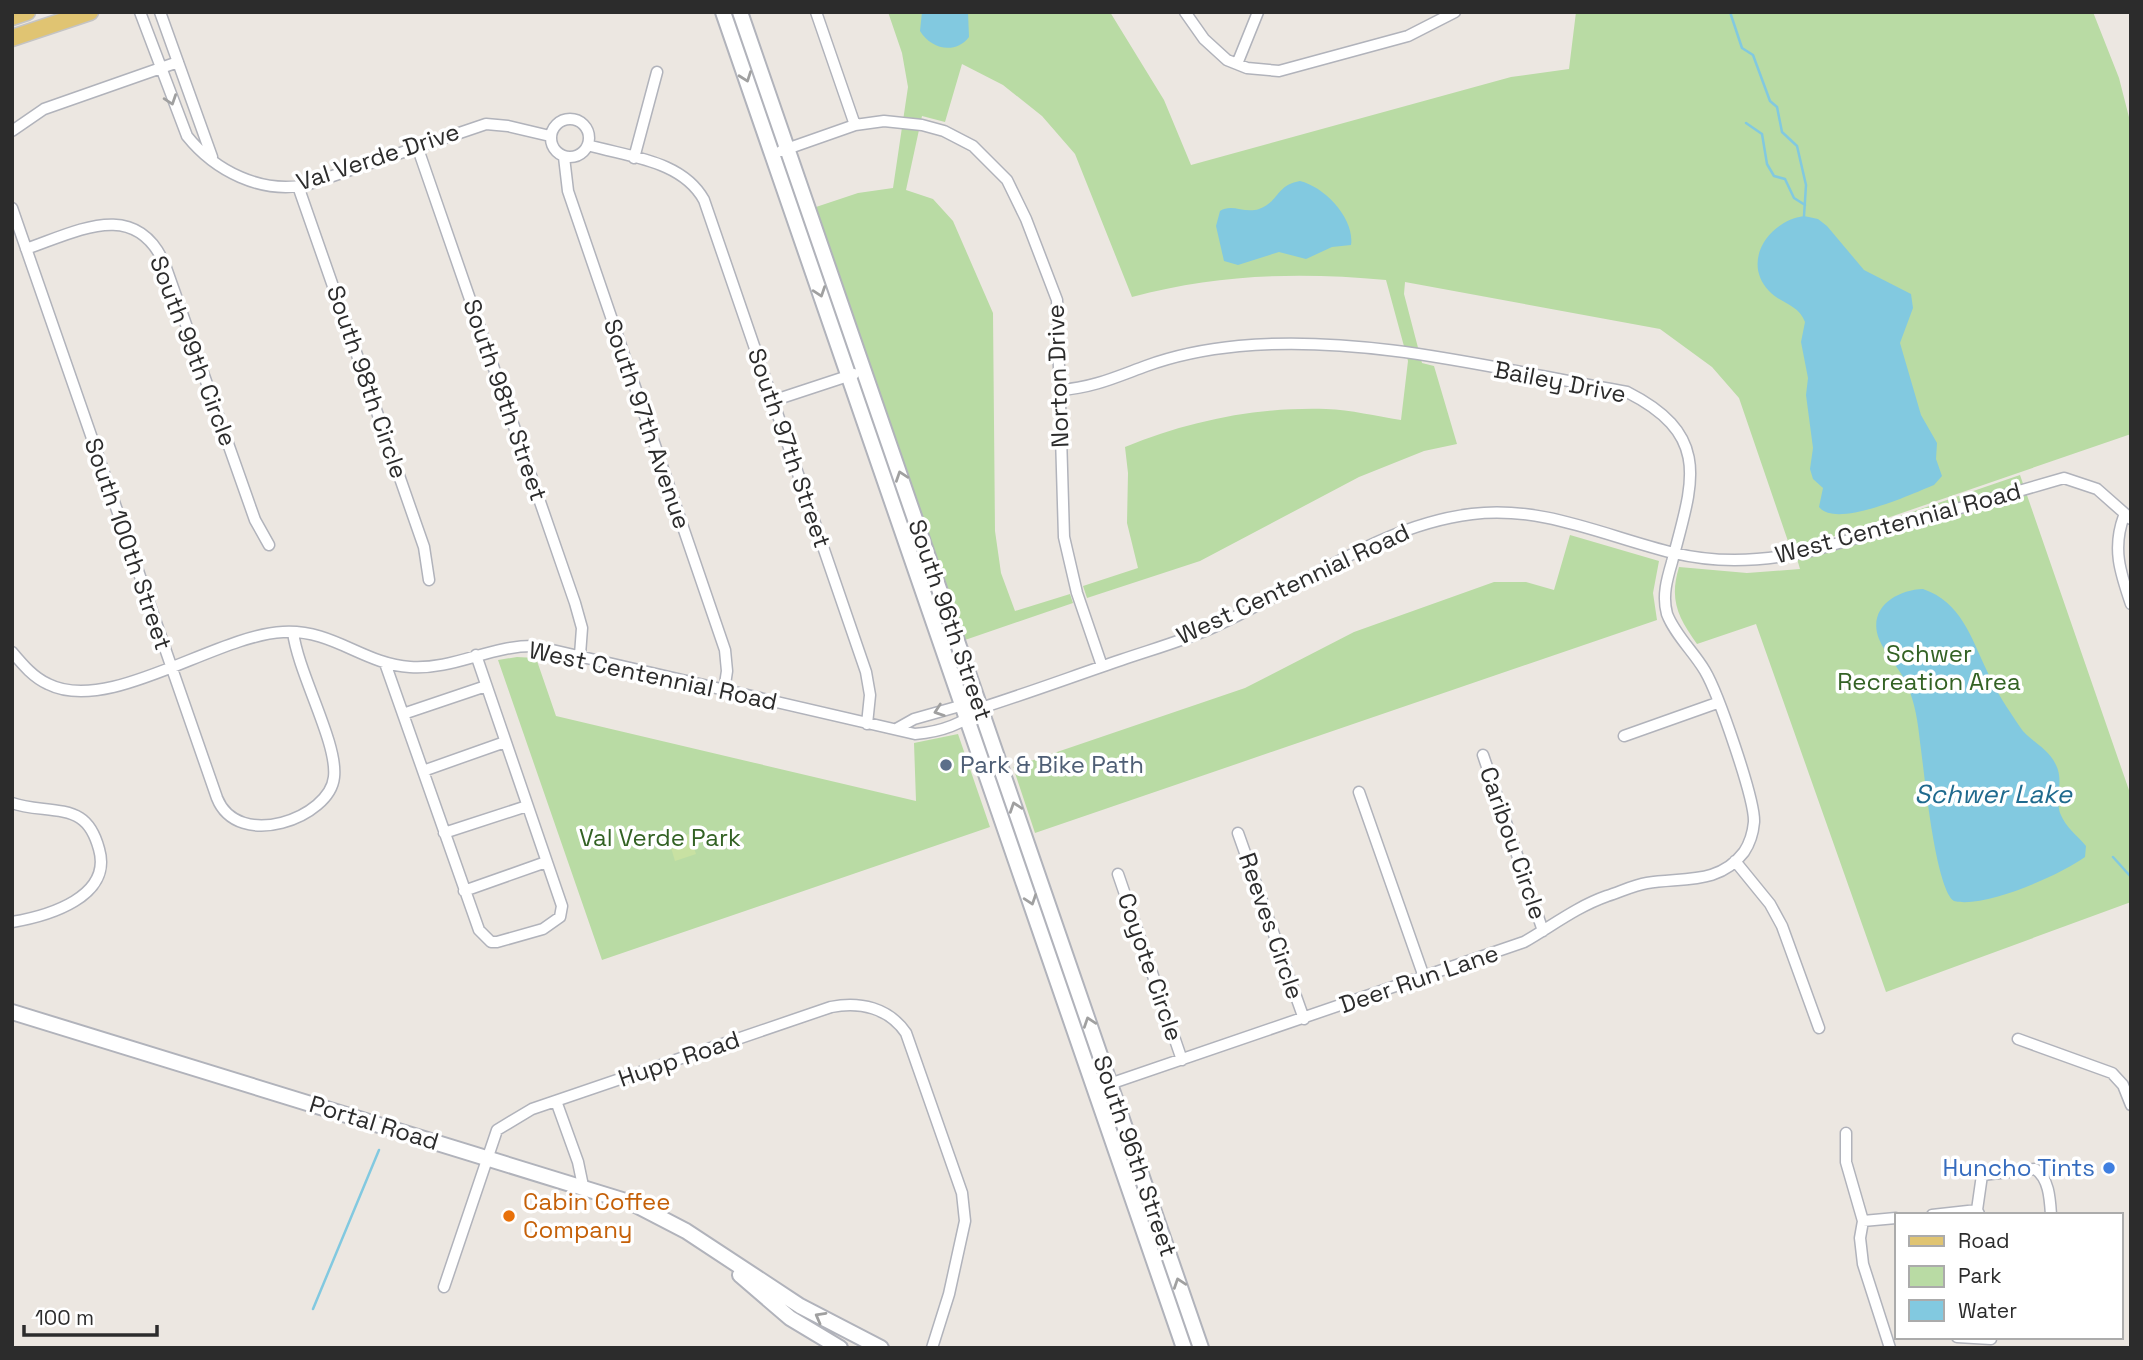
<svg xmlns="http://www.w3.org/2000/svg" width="2143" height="1360" font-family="'Space Grotesk',sans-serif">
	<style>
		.green { fill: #b9dba4 }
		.pitch { fill: #c8e1a2 }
		.water { fill: #82c9e0 }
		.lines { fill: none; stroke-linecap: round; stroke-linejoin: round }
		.stream { stroke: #82c9e0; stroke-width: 2.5 }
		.minor-casing { stroke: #b1b3bb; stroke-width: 13 }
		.secondary-casing { stroke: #b1b3bb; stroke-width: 18 }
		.primary-casing { stroke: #c4c4c4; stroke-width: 19 }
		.minor { stroke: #fff; stroke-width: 10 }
		.secondary { stroke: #fff; stroke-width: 14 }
		.primary { stroke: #e0c472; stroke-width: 16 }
		.oneway { stroke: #a0a0a0 }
		.service-dot { fill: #5c6f8a; stroke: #fff; stroke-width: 2.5 }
		.shop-dot { fill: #3f7fe0; stroke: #fff; stroke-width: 2.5 }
		.food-dot { fill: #e8710a; stroke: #fff; stroke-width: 2.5 }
		.labels { text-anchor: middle; stroke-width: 7; stroke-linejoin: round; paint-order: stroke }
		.street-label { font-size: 24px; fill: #2c2c2c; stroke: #fff }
		.park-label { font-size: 24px; fill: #336224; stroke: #fff }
		.service-label { font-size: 24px; fill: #4e5e75; stroke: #fff; text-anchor: start }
		.shop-label { font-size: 24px; fill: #366cbe; stroke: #fff; text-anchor: end }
		.food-label { font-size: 24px; fill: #c56008; stroke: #fff; text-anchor: start }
		.water-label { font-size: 26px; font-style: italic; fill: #1f6a8e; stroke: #fff }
	</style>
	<rect width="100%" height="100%" fill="#ece7e1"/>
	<path class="green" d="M888,12H1110L1164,100L1191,165L1511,77L1569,69L1576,12H2093L2119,78L2131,125V434L1835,536L1790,547L1739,398L1712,367L1660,329L1405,282L1404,294L1422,363L1434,366L1457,444L1424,451L1359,477L1200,561L1087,598L1083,586L1138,568L1127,523L1128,473L1125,447C1189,421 1256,407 1326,409C1351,410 1376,416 1401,420L1408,361L1386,280C1299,272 1217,274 1132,297L1075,154L1042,116L1003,85L962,64L945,122L922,116L906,190L933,199L953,221L993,313L995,531L1001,573L1015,611L1070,594L1073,603L965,640L816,207L858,193L893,188L908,87L902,53Z
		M2020,475L2131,796V902L1886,992L1756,624L1697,644C1678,617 1669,600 1679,567L1747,573L1800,569L1795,552Z
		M1570,535L1659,561L1653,593L1657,620L1035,833L1013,767L1245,688L1354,632L1494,582H1526L1554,590Z
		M517,657L536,658L556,716L916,801L914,743L958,734L990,827L602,960L498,660Z"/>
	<path class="pitch" d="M689,834L696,854L675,861L669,841Z"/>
	<path class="water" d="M922,12H968L969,37C955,55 931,49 920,31Z
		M1300,181C1325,187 1355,219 1351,245L1332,247L1306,259L1279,252L1238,265L1224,261L1216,226L1220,211C1232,203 1244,214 1259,209C1279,202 1276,185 1300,181Z
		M1804,216L1818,219L1827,226L1864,270L1911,294L1913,308L1900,343L1921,415L1937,443L1936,459L1942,476L1934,485C1912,494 1836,529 1819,507L1823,488L1813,479L1810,469L1813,448L1806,395L1808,378L1801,342L1805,322C1798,304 1781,304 1769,291C1741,261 1769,221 1804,216Z
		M1923,589C1961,602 1971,637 1987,671C1995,690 2008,709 2020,727C2029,741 2048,747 2056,765C2064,781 2055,797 2060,813C2066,828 2077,835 2086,846L2085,857C2060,875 1984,909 1954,901C1935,888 1924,769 1920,742C1918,723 1915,702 1907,685C1900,668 1886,656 1879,639C1867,608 1896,590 1923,589Z"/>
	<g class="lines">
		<path class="stream" d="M1730,12L1742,48L1753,55L1770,101L1777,107L1782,132L1797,146L1806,185L1804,216
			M1746,123L1762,134L1767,164L1774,176L1785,179L1794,198L1805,205
			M2113,857L2131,877
			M313,1309L379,1150"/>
		<g class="minor-casing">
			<path id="minor" d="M140,12L187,136C215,171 261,194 306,185L486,124L508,126L550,136
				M160,12L212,157
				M816,12L855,125
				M1185,12L1204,39L1227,60L1247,68L1279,71L1408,36L1455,12
				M1237,64L1258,12
				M551 138a19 19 0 1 1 38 0a19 19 0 1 1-38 0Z
				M12,131L44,109L178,62
				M588,145C628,157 682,160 704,200L866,672L870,695L867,724
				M417,146L575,603L582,628L580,655
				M781,151L855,125L884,121L922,125L944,131L973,146L1007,180L1026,219L1057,300L1064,537L1077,593L1102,666
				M564,157L568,191L725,650L727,671L724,691
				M634,158L657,72
				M298,186L424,547L429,580
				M12,208L217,798C238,851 330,818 334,777C338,743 298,673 293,632
				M26,249C76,232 136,197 165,265L255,520L269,545
				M1060,390C1092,388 1116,377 1146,366C1176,355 1208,349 1239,346C1366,334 1501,370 1627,392C1714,436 1692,484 1672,562C1667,579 1662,596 1667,614C1675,635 1694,652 1705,671C1718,693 1755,799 1754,822C1753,833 1750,843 1744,852C1719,885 1683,877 1647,883C1634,885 1620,892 1607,896C1576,907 1552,926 1524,942L1095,1089
				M772,401L854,374
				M2124,516C2112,548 2120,572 2131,604
				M12,652C23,665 33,677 48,684C109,715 216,635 283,632C333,629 363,664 410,667C454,670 491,645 535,646L915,734C940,732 962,725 981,708C1028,693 1074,676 1121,660C1153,649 1186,640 1216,626C1300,588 1379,525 1472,514C1543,505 1607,537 1674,553C1719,564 1766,561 1811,551L2064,478L2097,489L2131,519
				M385,663L479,930L491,942H497L543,929L560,917L562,906L476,655
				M403,714L486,686
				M898,728L914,719L967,704
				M1624,736L1717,703
				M1483,755L1543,931
				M423,771L505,742
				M1359,792L1424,977
				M12,803C33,811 63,807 80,818C91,825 96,838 99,849C113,897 48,916 12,922
				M444,833L527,806
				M1238,833L1304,1019
				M1735,861L1770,904L1782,926L1819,1028
				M1118,874L1182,1060
				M464,891L546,862
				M2018,1039L2112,1073L2123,1085L2131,1105
				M556,1101L578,1162L583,1186
				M1846,1133V1162L1863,1221L1860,1238L1863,1264L1890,1348
				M1977,1210L1982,1175L2035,1169C2049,1178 2050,1199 2051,1215
				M1932,1215L1977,1210L1979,1214
				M1863,1221L1896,1218
				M444,1287L497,1130L532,1109L831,1007C860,1001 889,1008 906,1033L962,1193L965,1221L949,1294L932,1348
				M1957,1337L1991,1339"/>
		</g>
		<g class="secondary-casing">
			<path id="secondary" d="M723,12L1184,1348
				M740,12L1201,1348
				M12,1012L632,1203L686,1231L800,1306L881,1348
				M740,1275L790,1318L840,1348"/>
		</g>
		<g class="primary-casing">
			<path id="primary" d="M12,17L27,12
				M12,38L90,12"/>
		</g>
		<use href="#minor" class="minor"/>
		<use href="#secondary" class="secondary"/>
		<use href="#primary" class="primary"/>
	</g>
	<defs><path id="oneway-chevron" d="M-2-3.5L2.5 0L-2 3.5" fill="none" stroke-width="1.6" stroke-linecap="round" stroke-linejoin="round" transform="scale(1.75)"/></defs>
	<g class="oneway">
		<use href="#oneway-chevron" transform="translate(746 77) rotate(70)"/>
		<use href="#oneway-chevron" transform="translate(171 100) rotate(71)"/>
		<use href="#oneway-chevron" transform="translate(820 292) rotate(71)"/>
		<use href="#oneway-chevron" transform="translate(901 476) rotate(-109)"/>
		<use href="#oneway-chevron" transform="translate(939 711) rotate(161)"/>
		<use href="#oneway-chevron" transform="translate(1015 807) rotate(-109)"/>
		<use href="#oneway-chevron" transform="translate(1031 900) rotate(71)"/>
		<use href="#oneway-chevron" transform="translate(1089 1022) rotate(-109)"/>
		<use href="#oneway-chevron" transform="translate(1179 1283) rotate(-109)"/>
		<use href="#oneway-chevron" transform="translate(820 1317) rotate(-151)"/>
	</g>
	<circle class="service-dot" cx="946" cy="765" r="7"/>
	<circle class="shop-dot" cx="2109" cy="1168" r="7"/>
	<circle class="food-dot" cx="509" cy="1216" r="7"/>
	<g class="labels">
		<g class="street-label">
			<text transform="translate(378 157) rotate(-18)" y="8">Val Verde Drive</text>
			<text transform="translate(193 351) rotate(69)" y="8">South 99th Circle</text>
			<text transform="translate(1058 376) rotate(-92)" y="8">Norton Drive</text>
			<text transform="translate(367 382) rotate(71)" y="8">South 98th Circle</text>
			<text transform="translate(1560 382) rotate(11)" y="8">Bailey Drive</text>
			<text transform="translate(505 400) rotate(71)" y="8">South 98th Street</text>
			<text transform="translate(647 424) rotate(71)" y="8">South 97th Avenue</text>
			<text transform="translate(789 448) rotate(71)" y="8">South 97th Street</text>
			<text transform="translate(1898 523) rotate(-15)" y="8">West Centennial Road</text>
			<text transform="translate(128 544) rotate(71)" y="8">South 100th Street</text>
			<text transform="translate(1293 584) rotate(-25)" y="8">West Centennial Road</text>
			<text transform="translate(950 620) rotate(71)" y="8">South 96th Street</text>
			<text transform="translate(653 676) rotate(12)" y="8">West Centennial Road</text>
			<text transform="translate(1513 843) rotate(71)" y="8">Caribou Circle</text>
			<text transform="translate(1271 926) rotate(71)" y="8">Reeves Circle</text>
			<text transform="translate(1150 967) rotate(71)" y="8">Coyote Circle</text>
			<text transform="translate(1419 979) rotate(-19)" y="8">Deer Run Lane</text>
			<text transform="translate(679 1059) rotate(-19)" y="8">Hupp Road</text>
			<text transform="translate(374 1123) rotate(17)" y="8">Portal Road</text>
			<text transform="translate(1135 1156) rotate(71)" y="8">South 96th Street</text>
		</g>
		<g class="park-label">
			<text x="1929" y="662">Schwer<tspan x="1929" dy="28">Recreation Area</tspan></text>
			<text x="660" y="846">Val Verde Park</text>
		</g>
		<g class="service-label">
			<text x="960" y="773">Park &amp; Bike Path</text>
		</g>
		<g class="shop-label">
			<text x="2095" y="1176">Huncho Tints</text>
		</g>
		<g class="food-label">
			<text x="523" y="1210">Cabin Coffee<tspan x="523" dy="28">Company</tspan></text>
		</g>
		<g class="water-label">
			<text x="1993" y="803">Schwer Lake</text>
		</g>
	</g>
	<rect width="2143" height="1360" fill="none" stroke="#2c2c2c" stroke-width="28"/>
	<rect x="1895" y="1213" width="228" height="126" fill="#ffffff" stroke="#ababab" stroke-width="2"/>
	<rect x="1909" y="1236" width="35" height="10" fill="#e0c472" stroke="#ababab" stroke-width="2"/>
	<text x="1958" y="1248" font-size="21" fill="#2c2c2c">Road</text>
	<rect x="1909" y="1266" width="35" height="21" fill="#b9dba4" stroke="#ababab" stroke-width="2"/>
	<text x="1958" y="1283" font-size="21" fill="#2c2c2c">Park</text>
	<rect x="1909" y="1300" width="35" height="21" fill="#82c9e0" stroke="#ababab" stroke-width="2"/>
	<text x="1958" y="1318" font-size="21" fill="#2c2c2c">Water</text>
	<path d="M24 1325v10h133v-10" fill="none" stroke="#2c2c2c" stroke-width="3.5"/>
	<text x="35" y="1325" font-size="21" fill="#2c2c2c" stroke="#ffffff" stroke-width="5" paint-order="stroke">100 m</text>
</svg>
